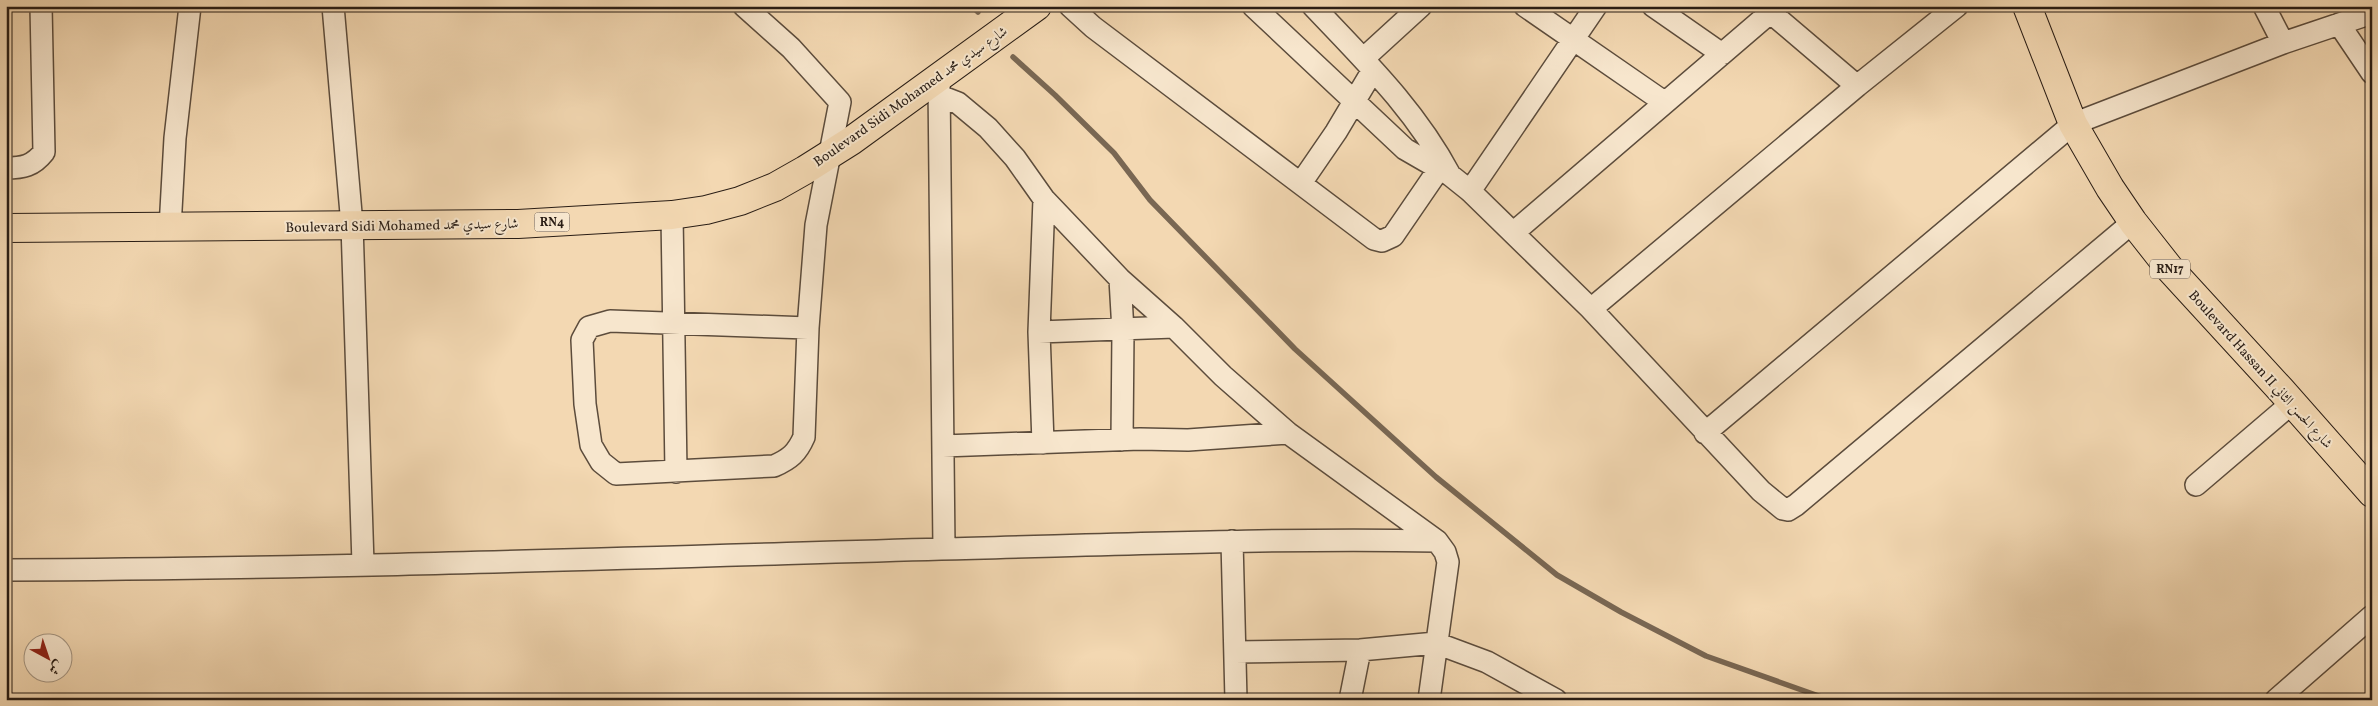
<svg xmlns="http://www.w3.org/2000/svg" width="2378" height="706" font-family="Vollkorn,Amiri,serif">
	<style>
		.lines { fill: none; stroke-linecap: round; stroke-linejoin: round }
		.stream { stroke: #796753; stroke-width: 5.5 }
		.minor-casing { stroke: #5c4c3c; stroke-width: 24 }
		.major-casing { stroke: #291d15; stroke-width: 30 }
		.minor { stroke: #f7e6cd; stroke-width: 21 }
		.major { stroke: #f3d8b2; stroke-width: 28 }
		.labels { text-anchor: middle; stroke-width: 4; stroke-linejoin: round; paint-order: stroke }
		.shield { fill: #f7e6cd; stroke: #67594c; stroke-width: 1 }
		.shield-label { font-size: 12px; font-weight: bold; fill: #291d15 }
		.street-label { font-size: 14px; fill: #291d15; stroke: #f7e6cd }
	</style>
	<rect width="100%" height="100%" fill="#f3d8b2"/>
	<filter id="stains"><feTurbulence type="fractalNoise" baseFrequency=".004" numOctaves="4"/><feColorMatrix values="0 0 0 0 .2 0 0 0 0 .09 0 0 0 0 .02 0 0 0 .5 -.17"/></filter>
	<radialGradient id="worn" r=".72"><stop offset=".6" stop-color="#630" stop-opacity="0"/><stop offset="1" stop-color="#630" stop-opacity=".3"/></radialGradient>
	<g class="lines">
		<path class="stream" d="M972,6L978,12
			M1013,57L1055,95L1114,153L1150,200L1295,349L1436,477L1557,575L1621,612L1706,656L1830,700"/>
		<g class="minor-casing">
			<path id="minor" d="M333,6L352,225L363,564
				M744,6L791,48L840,102L816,225L808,328L804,437C797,453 790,459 774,466L616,474L601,462L591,445L585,404L582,340L589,327L610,321L808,328
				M1070,6L1093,27L1374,239L1382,241L1393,236L1443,163
				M1253,6L1405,149L1450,175L1470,191L1591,309L1761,491L1783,509L1788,510L1796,505L2133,222
				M1313,6C1364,60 1415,109 1450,175
				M1525,6L1664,102
				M1653,6L1722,54
				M1763,6L1857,86
				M2264,6L2283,43
				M2339,24L2372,73
				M1363,59L1421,6
				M939,84L944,549
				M940,96L958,103L988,128L1015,158L1044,199L1084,241L1120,279L1174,327L1223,376L1288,433L1437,541L1445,552L1448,562L1429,700
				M6,168C23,168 33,166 44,152L41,6
				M1301,183L1336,132L1373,70
				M1470,191L1596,6
				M672,215L676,472
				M170,228L175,138L190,6
				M1513,233L1778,6
				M1120,279L1123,331L1122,440
				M1591,309L1857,86L1957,6
				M1039,332L1044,199
				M1705,433L2073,124L2283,43L2372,13
				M1043,443L1039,332L1174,327
				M943,446L1140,439L1188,440L1288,433
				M2196,485L2292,403
				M1232,541L1236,700
				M6,570C318,569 630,558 941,549C1106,545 1271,538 1437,541
				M1235,652L1360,650L1436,643L1487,662L1556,700
				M1350,700L1360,650
				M2276,700L2372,616"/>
		</g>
		<g class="major-casing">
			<path id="major" d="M2027,6L2073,124L2110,188L2133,222L2170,269L2281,390L2372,493
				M6,228L518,224L672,215L706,210L740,201L775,187L805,170L851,141L1037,6"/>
		</g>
		<use href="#minor" class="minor"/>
		<use href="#major" class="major"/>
	</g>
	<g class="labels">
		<g class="shield">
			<rect x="534.5" y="212.5" width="35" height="19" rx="4"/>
			<rect x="2150" y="259.5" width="40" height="19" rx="4"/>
		</g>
		<g class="shield-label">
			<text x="552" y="226">RN4</text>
			<text x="2170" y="273">RN17</text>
		</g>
		<g class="street-label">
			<text transform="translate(910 96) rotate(-35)" y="5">Boulevard Sidi Mohamed شارع سيدي محمد</text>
			<text transform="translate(402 225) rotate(-1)" y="5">Boulevard Sidi Mohamed شارع سيدي محمد</text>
			<text transform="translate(2261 369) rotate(48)" y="5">Boulevard Hassan II شارع الحسن الثاني</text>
		</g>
	</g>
	<rect width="2378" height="706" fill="none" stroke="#f3d8b2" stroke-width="25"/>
	<rect x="8" y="8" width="2363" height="691" fill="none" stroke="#291d15" stroke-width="2.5"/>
	<rect x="12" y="12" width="2353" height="681" fill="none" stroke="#291d15"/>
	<g transform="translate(48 658) rotate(140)"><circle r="24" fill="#f7e6cd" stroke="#a59683"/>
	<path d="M0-4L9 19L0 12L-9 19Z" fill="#8f2418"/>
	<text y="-8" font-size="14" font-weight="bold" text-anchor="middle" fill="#291d15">ش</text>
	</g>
	<rect width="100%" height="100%" filter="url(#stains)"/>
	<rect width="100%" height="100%" fill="url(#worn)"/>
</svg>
